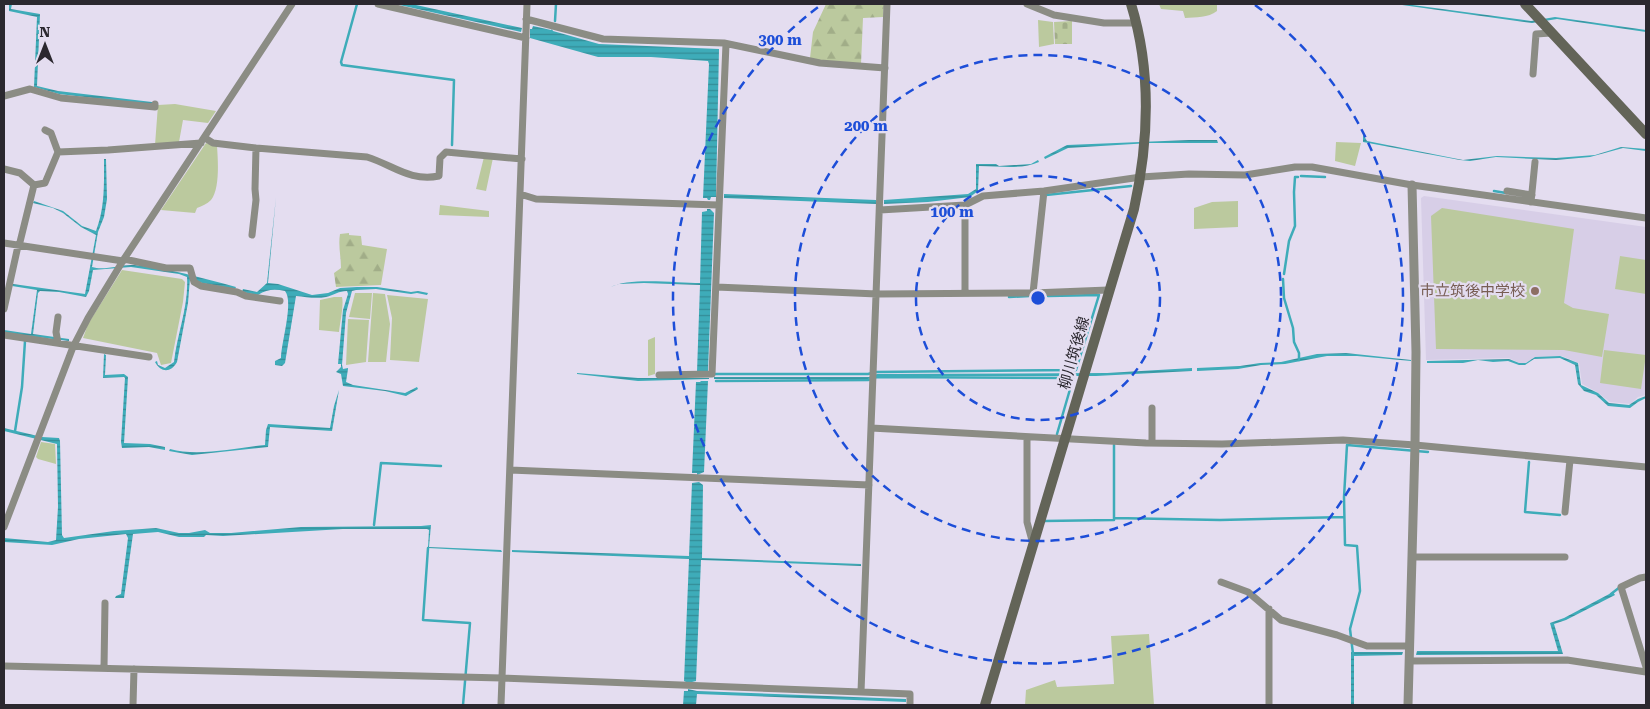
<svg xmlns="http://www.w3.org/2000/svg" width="1650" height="709" font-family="'Roboto Serif','Noto Sans JP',serif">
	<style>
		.built { fill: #d7cee7 }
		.green { fill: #bbc99e }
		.forest { fill: url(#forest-firs) }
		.cemetery { fill: url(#cemetery-stones) }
		.water { fill: url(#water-rules) }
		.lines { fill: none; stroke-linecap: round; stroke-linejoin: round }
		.stream { stroke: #3eacb9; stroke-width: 2.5 }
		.minor { stroke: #8b8c84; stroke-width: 7 }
		.tertiary { stroke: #8b8c84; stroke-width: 9 }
		.secondary { stroke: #636458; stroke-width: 10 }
		.ring { fill: none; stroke: #1d4ed8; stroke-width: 2.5; stroke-dasharray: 9 6 }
		.education-dot { fill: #8d6e63; stroke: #e4ddf0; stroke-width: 2 }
		.labels { text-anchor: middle; stroke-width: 4.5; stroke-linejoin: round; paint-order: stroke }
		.education-label { font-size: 15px; fill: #785e54; stroke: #e4ddf0; text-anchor: end }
		.street-label { font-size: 15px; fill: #2b282f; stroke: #e4ddf0 }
		.centre { fill: #1d4ed8; stroke: #e4ddf0; stroke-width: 2.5 }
		.ring-label { font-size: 15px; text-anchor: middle; font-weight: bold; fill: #1d4ed8; stroke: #e4ddf0; stroke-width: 4.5; stroke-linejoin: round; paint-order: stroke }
	</style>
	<defs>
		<pattern id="forest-firs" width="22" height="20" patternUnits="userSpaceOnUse" patternTransform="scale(1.25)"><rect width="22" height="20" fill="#bbc99e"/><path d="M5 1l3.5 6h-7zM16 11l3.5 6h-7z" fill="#a1ad88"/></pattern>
		<pattern id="cemetery-stones" width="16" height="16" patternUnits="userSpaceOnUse" patternTransform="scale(1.25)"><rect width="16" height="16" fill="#bbc99e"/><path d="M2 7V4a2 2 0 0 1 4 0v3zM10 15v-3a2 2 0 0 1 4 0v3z" fill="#a1ad88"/></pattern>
		<pattern id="water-rules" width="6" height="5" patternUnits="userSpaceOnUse" patternTransform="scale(1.25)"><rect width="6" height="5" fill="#3eacb9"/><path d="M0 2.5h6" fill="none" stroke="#348c97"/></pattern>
	</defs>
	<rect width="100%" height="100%" fill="#e4ddf0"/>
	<path class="built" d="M1424,196L1646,227V395L1638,397L1631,404L1610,402L1597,392L1582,384L1579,363L1562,356L1535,357L1526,363H1519L1509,358L1426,360L1421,198Z"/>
	<path class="green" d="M1159,4H1217V11C1208,18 1196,17 1185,18L1183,11L1161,9Z
		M1038,20L1053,22L1054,44L1039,47Z
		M175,104L216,111L208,123L183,120L179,142L155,145L158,105Z
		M1336,142L1361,143L1355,166L1335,161Z
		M206,143L217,146C218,160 220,189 211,200C207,204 202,206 197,208L195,213L161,210Z
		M484,157L493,158L486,191L476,189Z
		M1238,201V227L1194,229V208L1212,202Z
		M440,205L489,211V217L439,215Z
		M1442,208L1574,229L1564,303L1573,308L1609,314L1602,357L1564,350L1436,349L1431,216Z
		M1620,256L1646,260V294L1615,289Z
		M122,270L182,279L185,282L183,302L171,363L161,365L157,353L83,338L88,324Z
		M355,293H372L370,319L349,317Z
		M373,293L385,294L390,324L386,362H368Z
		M387,295L428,299L419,362L390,360L392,318Z
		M334,297H342C344,304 340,323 339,332L319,330L320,300Z
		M348,319L369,320L366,362L346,365Z
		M655,337V374L648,376V340Z
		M1604,350L1646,355L1641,389L1600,383Z
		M41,442L55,444L56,464L38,459L36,457Z
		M1149,634L1154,705H1025L1026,690L1055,680L1057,687L1114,684L1111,636Z"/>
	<path class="forest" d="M826,4H884L883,17L863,18L861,64L827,62L810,58L813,32Z
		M349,233V235L361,236L362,245L387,249L381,285L336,287L334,273L341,268C341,257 338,245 340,234Z"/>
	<path class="cemetery" d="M1072,21V44H1055L1054,22Z"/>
	<path class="water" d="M9,4H12L11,9L40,14L37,86L58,91L152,102V105L59,94L34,87L37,17L9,11Z
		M395,4L416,5L522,28L521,32Z
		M1395,4H1405L1531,21L1555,17L1646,30V32L1557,19L1532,23Z
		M533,26L551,30L552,29L553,31L599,44L719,49L716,197H711L710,200H708L707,198H703L709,64L708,61L651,57H598L530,38V29H532Z
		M1363,134L1367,141L1463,160L1497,156L1556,158L1595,155L1621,147L1646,149V151L1623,148L1590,157L1556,160L1496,157L1470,161L1460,160L1363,142Z
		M1189,140H1217L1218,143H1150L1068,148L1045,159L1044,157L1067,145Z
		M104,159H106L107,199L104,217L98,232L92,267C105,271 121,264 134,265C169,268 202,278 236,287L235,289L202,283L190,278L188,303L177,362C171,373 161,373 155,362L157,361L158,365L165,368L174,362C177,334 189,306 187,277L179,274L131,267L93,270L89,291L86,297L59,292L40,291L38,293L33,334L69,339V341L4,333V330L31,334L37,290L12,286L13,284L85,294L96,235L81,227L63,213L53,208L33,203L34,201L63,211L82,226L96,231C105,207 104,185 104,159Z
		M1038,160L1039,162C1021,170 999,166 979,166L978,191L970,197L928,202L884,204V200L968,194L976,189V164H996L999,166L1031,164Z
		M724,194L876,200V204L724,198Z
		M276,197L268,283L278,284L312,295L328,293L340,288L357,287H377L411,292L418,291L428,293L427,295L417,293L411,294L376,289L356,290L352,291L346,313L342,365L343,369L348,368V369L346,382L353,385L405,393L417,387L418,389L406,396L385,391L343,386L341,374L336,372L341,367V364H338L343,310L348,294L347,291C339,291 334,295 326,297C316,299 306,297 296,296L285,363L282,366L275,365V361L281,358C281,343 294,302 285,291C275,289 267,289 258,295L242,292L243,289L257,292L267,283Z
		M707,209H710L714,213L708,371L697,372L700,285L644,283L618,284L611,287C627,277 679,283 700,283L702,212L707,211Z
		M1346,353L1411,360V361L1357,356H1327L1285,364L1261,365L1238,369L1197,371V368L1240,366L1260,363L1281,362L1317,354Z
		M104,354L106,355L105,375L124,374L128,377L124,443L150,444L165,447V450L149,447L122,448L121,442L125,378L124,377L103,378Z
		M1560,356L1578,363L1581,385L1598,393L1609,403L1629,405L1638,399L1646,396V398L1638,402L1630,408L1608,406L1596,395L1584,391L1578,384L1575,365L1560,358L1534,359L1525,365H1519L1508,361L1493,362L1478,360L1463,363H1427V361L1509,359L1519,363H1526L1535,357Z
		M1192,368V371L1096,376H877L868,379H714V377H869L877,374L1107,373Z
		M577,373L638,378H709V379L638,381L577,374Z
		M701,381H708L704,472L697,475V473H692L696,382H700Z
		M339,390L332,431L270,427L268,447L192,455L169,451L170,449C198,457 236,448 265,445L266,430L268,424L330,428L334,406Z
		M4,428L42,437L59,438L60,441L62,535L64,538L114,531L156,528L179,533H189L205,530L210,533H231L301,527L421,526L431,525L429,547L501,550L502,552L428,548L429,530L427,529H343L223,536L206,535L204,537H179L158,532L133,534L124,598H115L116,596L121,594L128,538L126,534L79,539L52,545L4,542V538L48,542L56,540L58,507L57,444L4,431Z
		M699,482L703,485L702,558L861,564V566L701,560L696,681L688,683L684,681L689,559L512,552V550L689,556L692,483Z
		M1613,592L1615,595L1566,620L1554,624L1563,654L1416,655L1417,651H1558L1550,623L1564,618Z
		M1351,652H1403L1402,655L1354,656V705H1351Z
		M688,689L697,691L906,699V702L697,694L696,705H683L684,691H688Z"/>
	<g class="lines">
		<path class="stream" d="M357,4L341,62L342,65L454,80L452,145
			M555,21L556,4
			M1301,176L1325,177
			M1494,191L1506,193
			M1046,195L1131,186
			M1284,274L1289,241L1295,226L1294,192L1295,177H1298
			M1283,279L1284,298L1293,328L1294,342L1299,353V360
			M1009,297L1030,296
			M715,374H868L876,372L1076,370L1099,295L1048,296
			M716,381L868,380L877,377L1072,378L1073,379L1057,434
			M15,431L22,387L25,341
			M1529,462L1525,512L1560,515
			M1114,518L1220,520L1344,517
			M1044,521L1114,520V445
			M374,525L381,463L441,466
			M428,548L423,620L470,623L463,705
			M1611,594L1620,587
			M1353,654L1350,629L1360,591L1357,546L1345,545L1344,497L1347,445L1428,452"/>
		<path class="minor" d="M378,4L526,38
			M1027,4L1054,15L1104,23H1137
			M526,19L603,39L724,43L820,63L885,68
			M1533,74L1536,34L1551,33
			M4,96L30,89L61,98L155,107V104
			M45,130L51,133L58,152
			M205,138L213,143L256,148L367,157C393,165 410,182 439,176L440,158L446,152L522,159
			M4,169L20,173L34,185
			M34,185L45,183L58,152L108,150L201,143
			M1507,191L1532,195
			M520,194L536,199L718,205
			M1531,202L1535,162
			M965,205V293
			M880,210L965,205L983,196L1044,191L1141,177L1189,174L1245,175L1295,167H1312L1412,185L1646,218
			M252,235L256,200L255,189L256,148
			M4,243L123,261
			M124,259L166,268H190L194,282L201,286L237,292L246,296L280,301
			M716,287L877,294L1033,293L1108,290
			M1033,293L1044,191
			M4,309L18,246L20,242L34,185
			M4,335L149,357
			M58,343L56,332L58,317
			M659,375L712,374L726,44
			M1152,408V443
			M871,428L1146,443L1222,444L1343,440L1415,445L1646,467
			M1027,438V522L1033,544
			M510,470L869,485
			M1565,512L1570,460
			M4,527L73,347L88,318L124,259L292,4
			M1412,557H1565
			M1646,577L1640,578L1621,587L1646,667
			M1221,582L1248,592L1281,620L1337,635L1367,646H1410
			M1409,661L1567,660L1646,672
			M4,666L502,678L861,692L910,694V705
			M104,668L105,603
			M861,692L887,4
			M133,705L134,669
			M501,705L527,4
			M1269,705V609"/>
		<path class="tertiary" d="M1408,705L1415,445L1416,352L1412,185"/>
		<path class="secondary" d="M1525,4L1646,134
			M985,705L1134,209C1149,141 1152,72 1131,4"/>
	</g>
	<g class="ring">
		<circle cx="1038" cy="298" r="122"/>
		<circle cx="1038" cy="298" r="243"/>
		<path d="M1255 5A365 365 0 1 1 821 5"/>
	</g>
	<circle class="education-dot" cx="1535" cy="291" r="5"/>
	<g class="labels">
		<g class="education-label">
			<text x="1525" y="296">市立筑後中学校</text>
		</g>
		<g class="street-label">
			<text transform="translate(1074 353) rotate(-74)" y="5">柳川筑後線</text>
		</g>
	</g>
	<circle cx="1038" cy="298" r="8" class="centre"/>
	<g class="ring-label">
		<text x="780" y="45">300 m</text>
		<text x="866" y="131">200 m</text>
		<text x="952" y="217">100 m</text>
	</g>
	<rect width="1650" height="709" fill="none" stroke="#2b282f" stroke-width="10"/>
	<g transform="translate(45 45)" stroke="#e4ddf0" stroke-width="4" paint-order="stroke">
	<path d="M0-4L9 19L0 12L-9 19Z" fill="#2b282f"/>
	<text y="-8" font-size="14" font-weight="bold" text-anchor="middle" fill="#2b282f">N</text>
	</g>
</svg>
